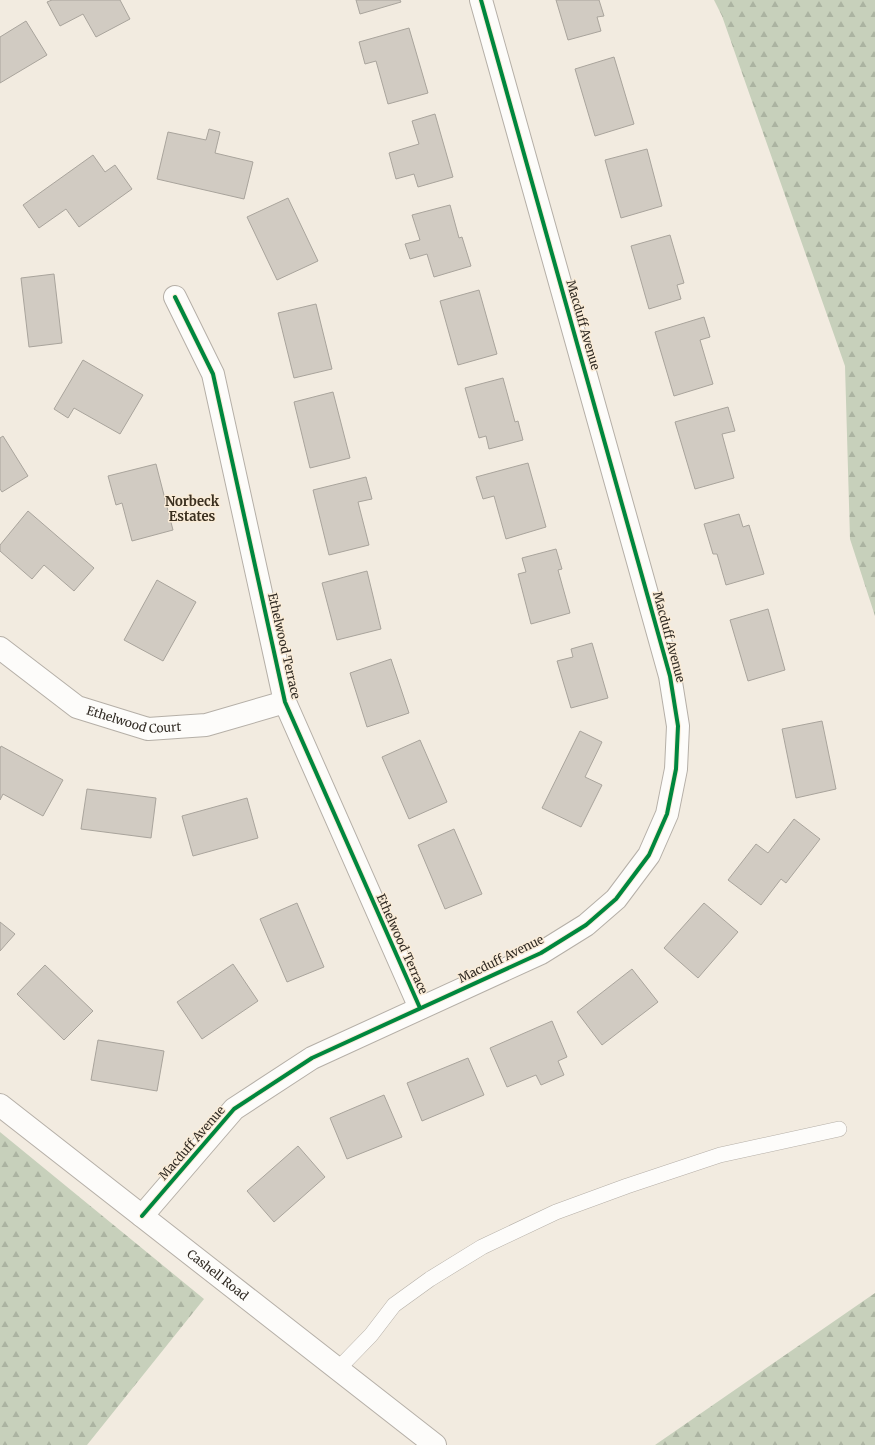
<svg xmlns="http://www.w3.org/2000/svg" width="875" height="1445" font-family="Merriweather,serif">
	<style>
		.forest { fill: url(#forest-firs) }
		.building { fill: #d1cbc2; stroke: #a9a49c }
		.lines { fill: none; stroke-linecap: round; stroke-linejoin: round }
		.lane-casing { stroke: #b5afa7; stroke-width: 16 }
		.street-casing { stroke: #b5afa7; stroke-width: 24 }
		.secondary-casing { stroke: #b5afa7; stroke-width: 24 }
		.lane { stroke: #fdfcfa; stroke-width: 15 }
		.street { stroke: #fdfcfa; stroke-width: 22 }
		.secondary { stroke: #fdfcfa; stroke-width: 22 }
		.cycleway-casing { stroke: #faecd8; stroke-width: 6 }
		.cycleway { stroke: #00873e; stroke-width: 4 }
		.labels { text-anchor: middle; stroke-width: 3; stroke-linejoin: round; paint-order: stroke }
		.street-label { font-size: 12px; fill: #312b24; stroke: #faecd8 }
		.neighbourhood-label { font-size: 13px; font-weight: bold; fill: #3b3020; stroke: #faecd8 }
	</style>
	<defs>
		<pattern id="forest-firs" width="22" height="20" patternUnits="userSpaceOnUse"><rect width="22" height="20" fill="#c7d0bb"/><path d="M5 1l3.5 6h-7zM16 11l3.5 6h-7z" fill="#abb3a1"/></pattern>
	</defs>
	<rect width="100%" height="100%" fill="#f2ebe0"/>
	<path class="forest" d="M714,0H875V616L850,539L845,366L722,16Z
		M0,1132L204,1299L87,1445H0Z
		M875,1293V1445H655Z"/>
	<path class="building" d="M52,0H120L130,19L96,37L83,14L60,26L47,2Z
		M356,0H400L401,2L360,14Z
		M556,0H599L604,16L597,17L601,31L568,40Z
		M26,21L47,55L0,83V37Z
		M409,28L428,93L388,104L376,61L365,64L359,42Z
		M614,57L634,124L595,136L575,69Z
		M435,114L453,177L418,187L414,174L396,179L389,153L419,144L412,121Z
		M209,129L220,132L215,153L253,162L244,199L157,179L168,132L206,140Z
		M647,149L662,206L621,218L605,160Z
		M93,155L105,172L115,165L132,189L79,227L66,209L39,228L23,205Z
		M288,198L318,261L277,280L247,217Z
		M450,205L459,238L462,237L471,266L434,277L427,254L410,259L405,244L420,240L412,215Z
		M670,235L684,283L677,285L681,299L649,309L631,246Z
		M54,274L62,343L29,347L21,278Z
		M479,290L497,354L458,365L440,301Z
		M316,304L332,369L294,378L278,313Z
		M704,317L710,337L700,340L713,384L674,396L655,332Z
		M83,360L143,395L120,434L74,408L68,418L54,409Z
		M503,378L515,422L518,421L523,440L489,449L486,436L479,438L465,388Z
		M333,392L350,458L310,468L294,402Z
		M728,407L735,431L722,434L734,478L695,489L675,422Z
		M3,436L28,476L2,492L0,489V438Z
		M528,463L546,527L506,539L494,496L483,499L476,477Z
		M156,464L173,530L132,541L122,503L116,505L108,476Z
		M366,477L372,499L358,502L369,545L329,555L313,490Z
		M28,511L94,568L74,591L44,565L32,579L0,551V545Z
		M739,514L743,527L749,525L764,574L726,585L717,554H713L704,524Z
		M556,549L562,569L558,570L570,613L531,624L518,574L526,572L522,558Z
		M367,571L381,629L337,640L322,583Z
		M157,580L196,602L163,661L124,640Z
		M768,609L785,670L748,681L730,620Z
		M592,643L608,698L571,708L557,661L573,657L571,649Z
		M391,659L409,713L367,727L350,673Z
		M822,721L836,789L796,798L782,729Z
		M580,731L602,742L585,777L602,785L581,827L542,808Z
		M420,740L447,802L409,819L382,757Z
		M1,746L63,780L43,816L3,794L0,800V749Z
		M87,789L156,798L151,838L81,829Z
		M247,798L258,838L193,856L182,816Z
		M794,819L820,839L786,883L781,879L761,905L728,880L756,844L768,853Z
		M454,829L482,894L445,909L418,845Z
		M297,903L324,967L287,982L260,919Z
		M704,903L738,932L698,978L664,948Z
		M0,922L15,934L0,951Z
		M233,964L258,1001L202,1039L177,1002Z
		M45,965L93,1011L64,1040L17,994Z
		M632,969L658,1002L602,1045L577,1012Z
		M552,1021L567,1057L558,1061L564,1075L541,1085L536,1075L507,1087L490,1048Z
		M98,1040L164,1051L157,1091L91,1080Z
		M468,1058L484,1095L422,1121L407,1083Z
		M384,1095L402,1137L347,1159L330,1118Z
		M298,1146L325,1177L274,1222L247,1191Z"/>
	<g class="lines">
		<g class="lane-casing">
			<path id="lane" d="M338,1369L371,1335L394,1305L430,1279L482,1247L556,1212L627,1186L720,1155L839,1129"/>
		</g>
		<g class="street-casing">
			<g id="street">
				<path d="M175,297L213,374L285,702L420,1008"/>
				<path id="s1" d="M0,648L77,707L148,729L206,725L285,702"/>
				<path d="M142,1216L234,1109L312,1058L541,953L586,925L616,899L649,855L667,814L676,769L678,726L670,676L481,0"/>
			</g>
		</g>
		<g class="secondary-casing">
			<g id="secondary">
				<path id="s2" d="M0,1105L435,1445"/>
			</g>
		</g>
		<use href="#lane" class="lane"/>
		<use href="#street" class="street"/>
		<use href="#secondary" class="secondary"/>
		<g class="cycleway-casing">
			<path id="cycleway" d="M175,297L213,374L285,702L420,1008
				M142,1216L234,1109L312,1058L541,953L586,925L616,899L649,855L667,814L676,769L678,726L670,676L481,0"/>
		</g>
		<use href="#cycleway" class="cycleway"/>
	</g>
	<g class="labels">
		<g class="street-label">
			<text transform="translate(583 325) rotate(74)" y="4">Macduff Avenue</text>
			<text transform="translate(669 637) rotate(75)" y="4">Macduff Avenue</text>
			<text transform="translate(284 646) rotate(77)" y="4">Ethelwood Terrace</text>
			<text dy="4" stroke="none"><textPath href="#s1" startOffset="156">Ethelwood Court</textPath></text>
			<text transform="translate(402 944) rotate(66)" y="4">Ethelwood Terrace</text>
			<text transform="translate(501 959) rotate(-26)" y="4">Macduff Avenue</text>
			<text transform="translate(192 1143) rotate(-49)" y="4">Macduff Avenue</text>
			<text dy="4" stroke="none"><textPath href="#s2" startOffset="276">Cashell Road</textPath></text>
		</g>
		<g class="neighbourhood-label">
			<text x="192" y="506">Norbeck<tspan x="192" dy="15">Estates</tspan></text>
		</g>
	</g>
</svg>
